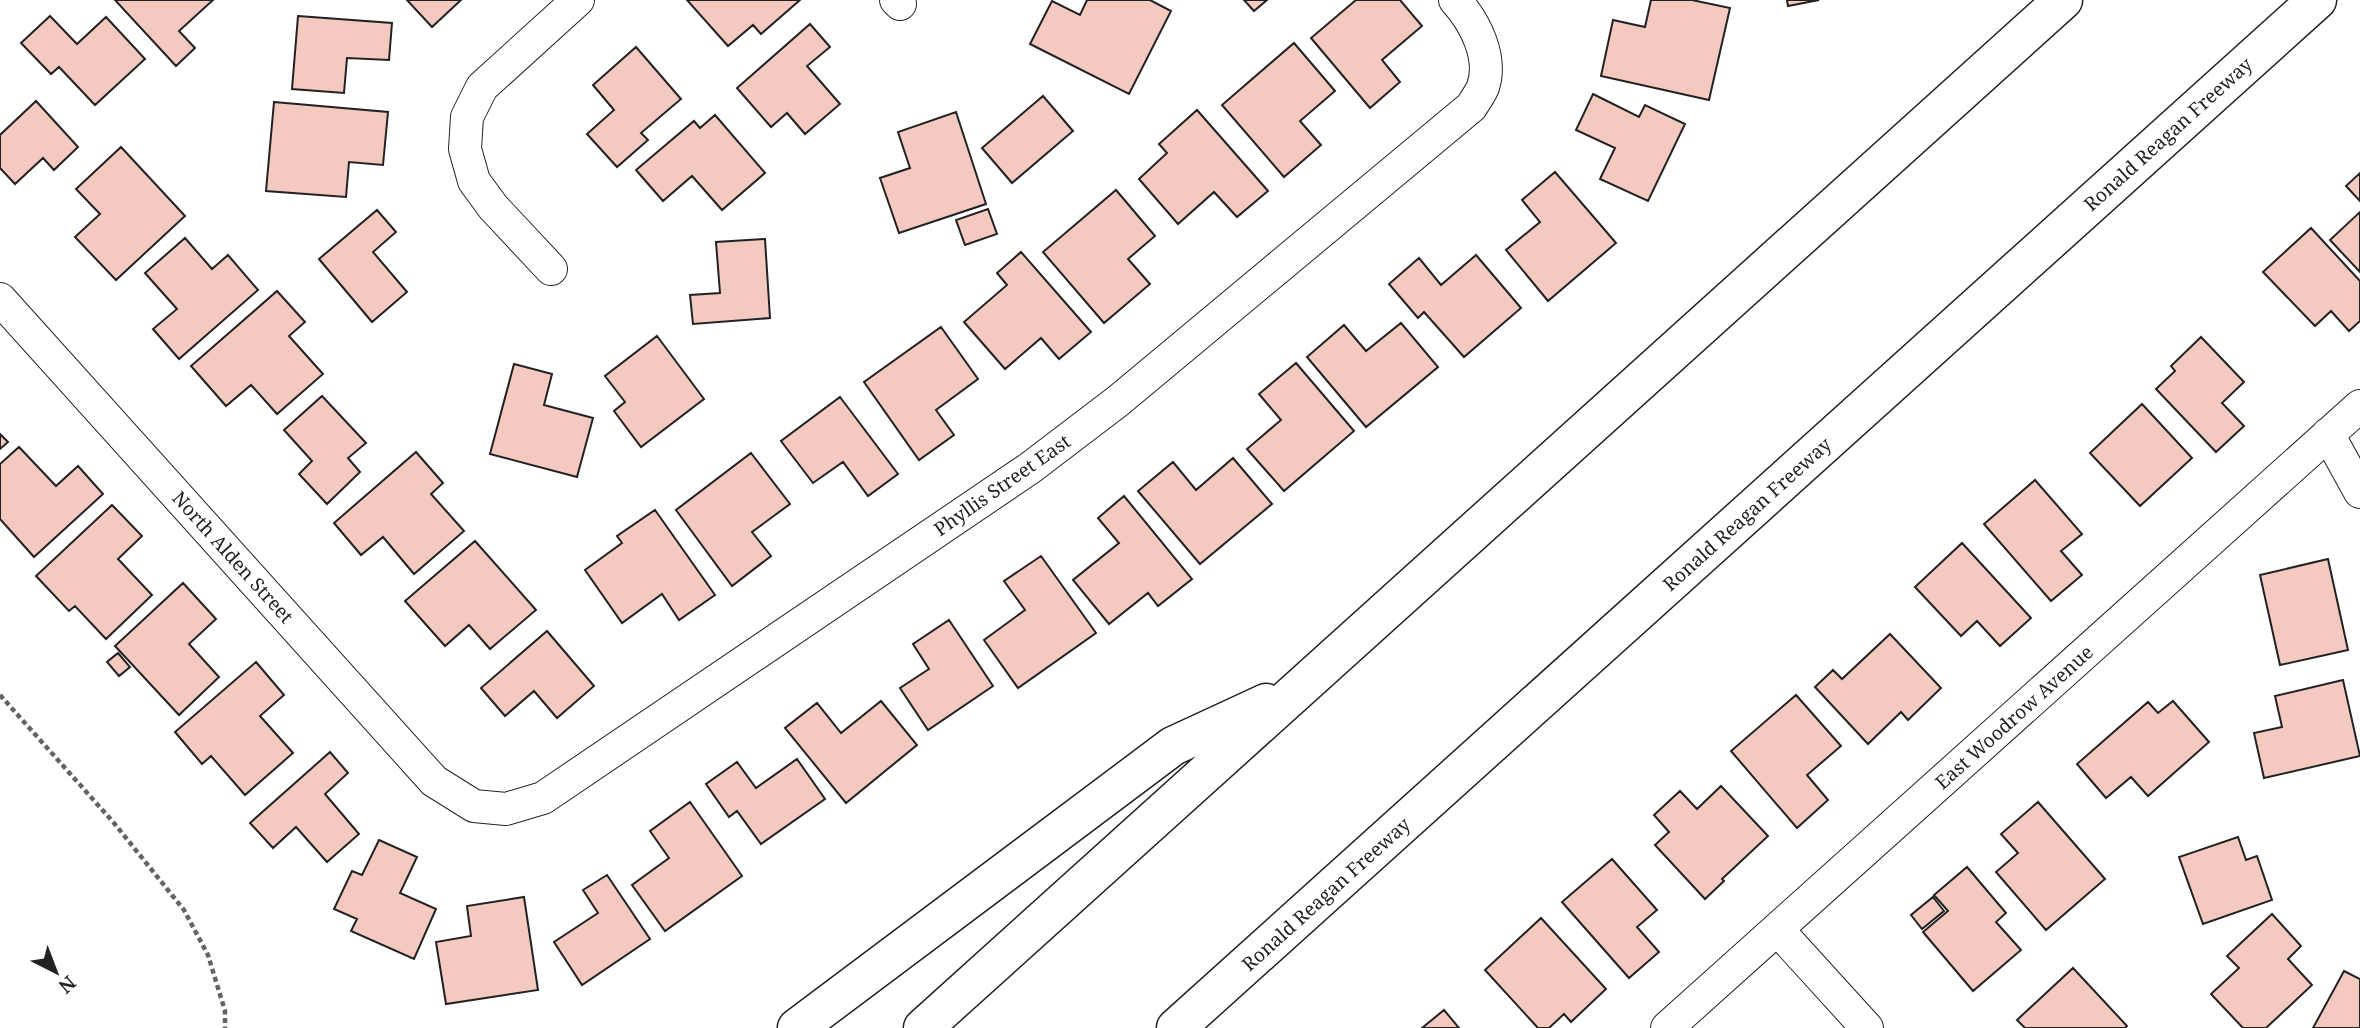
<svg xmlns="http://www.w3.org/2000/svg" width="2360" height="1028" font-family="'Noto Serif',serif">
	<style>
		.building { fill: #f3c9c0; stroke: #222; stroke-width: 2 }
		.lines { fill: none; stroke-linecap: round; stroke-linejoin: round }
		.minor-casing { stroke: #222; stroke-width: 34 }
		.motorway-casing { stroke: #222; stroke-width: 41 }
		.path { stroke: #646464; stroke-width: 4.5; stroke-dasharray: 5 3.5; stroke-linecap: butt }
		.minor { stroke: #fff; stroke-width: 32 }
		.motorway { stroke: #fff; stroke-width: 38 }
		.labels { text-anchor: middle; stroke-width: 5; stroke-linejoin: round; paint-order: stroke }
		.street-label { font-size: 19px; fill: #222; stroke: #fff }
	</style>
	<rect width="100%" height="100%" fill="#fff"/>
	<path class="building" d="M115,0H213L179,31L195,48L176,66Z
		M407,0H461L432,27Z
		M687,0H800L761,34L753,25L728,46Z
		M1087,0H1150L1171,11L1129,94L1030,44L1052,1L1080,15Z
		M1244,0H1267L1254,11Z
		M1356,0H1400L1422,26L1382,60L1400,82L1370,108L1311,38Z
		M1651,0H1692L1730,8L1709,100L1601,76L1613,20L1645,27Z
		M1787,0H1819L1788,6Z
		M50,16L77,44L106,17L145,59L95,105L59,67L51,74L21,43Z
		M298,16L392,23L389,60L347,58L344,93L292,89Z
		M810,24L830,47L807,66L840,104L805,134L787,113L771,127L737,88Z
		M1294,43L1335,91L1300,121L1321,145L1284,177L1222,105Z
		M636,47L681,99L641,133L648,140L617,167L587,134L614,110L593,85Z
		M1593,94L1639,117L1645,105L1685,124L1648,201L1600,179L1615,148L1576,130Z
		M1043,96L1073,131L1012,183L982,148Z
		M36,101L78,147L54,170L43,158L15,184L0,168V135Z
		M274,102L388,112L383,165L349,162L346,197L266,191Z
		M1197,110L1268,191L1237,217L1214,192L1178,224L1139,179L1167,153L1159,144Z
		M956,112L986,204L899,233L880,178L910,168L898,132Z
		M715,115L765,173L722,210L692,176L663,201L636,170L694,121L700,128Z
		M121,147L185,216L116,280L75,237L100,214L76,189Z
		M1555,172L1616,243L1548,301L1506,250L1540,222L1522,200Z
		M2360,173V201L2346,186Z
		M1116,190L1155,236L1128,259L1150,284L1104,323L1043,252Z
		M988,209L997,234L965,245L956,220Z
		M377,210L396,232L373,252L407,292L372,322L319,259Z
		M2360,212V272L2330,240Z
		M2311,228L2360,281V321L2349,331L2331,311L2315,326L2263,272Z
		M185,238L212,269L228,255L258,290L179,359L153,329L177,309L145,273Z
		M765,239L770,318L693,324L690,295L720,293L716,242Z
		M1021,252L1091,332L1059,359L1041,338L1005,369L964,322L1007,285L997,273Z
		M1476,255L1521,308L1464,357L1424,312L1418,318L1389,284L1419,258L1441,285Z
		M277,291L305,322L289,336L323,374L277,414L251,385L226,406L191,366Z
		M1401,323L1438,367L1366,427L1307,357L1344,325L1366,351Z
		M941,327L978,379L936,410L954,435L919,460L864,382Z
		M657,336L704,399L641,447L614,411L625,402L605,376Z
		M2201,337L2244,382L2222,403L2244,426L2216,452L2156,389L2175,371L2171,366Z
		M1296,363L1354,431L1284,491L1247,449L1281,420L1259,394Z
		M514,364L552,374L544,405L593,418L577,477L490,454Z
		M322,396L366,443L348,458L360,472L327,504L299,474L312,461L284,430Z
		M840,397L898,474L868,496L843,462L813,483L781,441Z
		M2142,404L2192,458L2140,506L2090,453Z
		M0,434L8,442L0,449Z
		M19,447L56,486L78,466L103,494L34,557L0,519V464Z
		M416,452L443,483L431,494L464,531L414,574L383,537L361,555L334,523Z
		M751,453L790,504L752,532L771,556L732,586L676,510Z
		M1233,458L1272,504L1200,564L1138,491L1173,462L1196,490Z
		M2035,480L2082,534L2061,551L2082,575L2051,601L1984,524Z
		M1124,496L1192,579L1158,606L1148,593L1109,624L1073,580L1119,543L1098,518Z
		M112,505L142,536L118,559L152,595L106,639L75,606L69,611L36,576Z
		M655,510L715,595L679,620L662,594L622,623L585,570L622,543L617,536Z
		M475,541L536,610L490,649L469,625L445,646L405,601Z
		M1962,543L2031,618L2000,646L1977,621L1961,636L1915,587Z
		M1041,556L1096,633L1018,688L984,640L1025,610L1004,581Z
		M2328,559L2348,650L2280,665L2260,575Z
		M183,583L216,619L189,644L219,677L179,715L115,646Z
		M949,620L993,686L928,730L900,688L929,669L913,644Z
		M547,631L594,686L557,718L534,691L505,716L481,688Z
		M1890,634L1941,688L1908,720L1901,712L1868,744L1815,687L1833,670L1842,679Z
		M118,653L130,667L119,676L107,662Z
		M256,662L284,695L260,716L293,753L245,795L211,756L202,764L175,732Z
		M2343,680L2360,756L2264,778L2254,733L2282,727L2275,696Z
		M1796,695L1841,746L1807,775L1828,800L1797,828L1731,751Z
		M881,701L917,745L846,803L785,728L817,703L841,733Z
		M2173,701L2209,742L2148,796L2131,777L2106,798L2077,764L2148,702L2158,713Z
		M330,752L348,773L325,794L359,834L327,862L296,827L273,848L250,823Z
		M797,759L825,799L761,844L737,811L729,817L706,784L737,762L756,788Z
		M1721,786L1768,836L1722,879L1724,881L1705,899L1655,845L1669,832L1654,815L1680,791L1697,809Z
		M690,802L742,876L665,931L632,885L669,858L650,831Z
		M2038,802L2105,879L2046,930L1996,872L2018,853L2001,834Z
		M2238,837L2246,860L2257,856L2272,900L2203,924L2179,857Z
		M379,840L417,857L400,893L436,909L414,959L351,931L357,919L334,909L352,871L362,875Z
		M1612,859L1657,910L1637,927L1659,952L1629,978L1562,902Z
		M1967,867L2006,913L1996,922L2021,950L1973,991L1923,932L1948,911L1934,895Z
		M607,875L650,939L582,985L554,942L598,913L583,890Z
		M524,897L538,990L446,1004L436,942L471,936L467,906Z
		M1933,897L1944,911L1922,929L1911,915Z
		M2272,914L2301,946L2288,959L2312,985L2266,1028H2243L2211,994L2239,968L2227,956Z
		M1541,918L1606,989L1571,1022L1564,1014L1549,1028H1538L1485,970Z
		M2073,968L2127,1026L2125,1028H2025L2017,1020Z
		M2344,971L2360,979V1028H2313Z
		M1444,1010L1459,1028H1422Z"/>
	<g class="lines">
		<g class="minor-casing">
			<path id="minor" d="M896,0L900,4
				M551,269L493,207L474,181L465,149L467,117L482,87L578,0
				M0,299L434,781L474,806L506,809L543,798L1030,468L1118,401L1471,107C1475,101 1480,94 1483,87C1493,57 1475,22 1455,0
				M2328,434L2360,492
				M1777,929L1867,1028
				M1667,1028L2360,406"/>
		</g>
		<g class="motorway-casing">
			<path id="motorway" d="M797,1028L1173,746L1266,703
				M923,1028L2063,0
				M1176,1028L2317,0"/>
		</g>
		<path class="path" d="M0,695L114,823L184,910L208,955L225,1011V1028"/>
		<use href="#minor" class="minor"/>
		<use href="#motorway" class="motorway"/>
	</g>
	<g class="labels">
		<g class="street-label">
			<text transform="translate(2168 134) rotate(-42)" y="7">Ronald Reagan Freeway</text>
			<text transform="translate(1002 485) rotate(-35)" y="7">Phyllis Street East</text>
			<text transform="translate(1747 514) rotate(-42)" y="7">Ronald Reagan Freeway</text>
			<text transform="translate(233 557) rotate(48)" y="7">North Alden Street</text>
			<text transform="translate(2014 717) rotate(-42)" y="7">East Woodrow Avenue</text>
			<text transform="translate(1326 894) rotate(-42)" y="7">Ronald Reagan Freeway</text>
		</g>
	</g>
	<g transform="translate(56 972) rotate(138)" stroke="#ffffff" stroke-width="5" paint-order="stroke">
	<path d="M0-5L12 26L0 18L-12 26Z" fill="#222222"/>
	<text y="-10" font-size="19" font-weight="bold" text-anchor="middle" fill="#222222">N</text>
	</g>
</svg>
